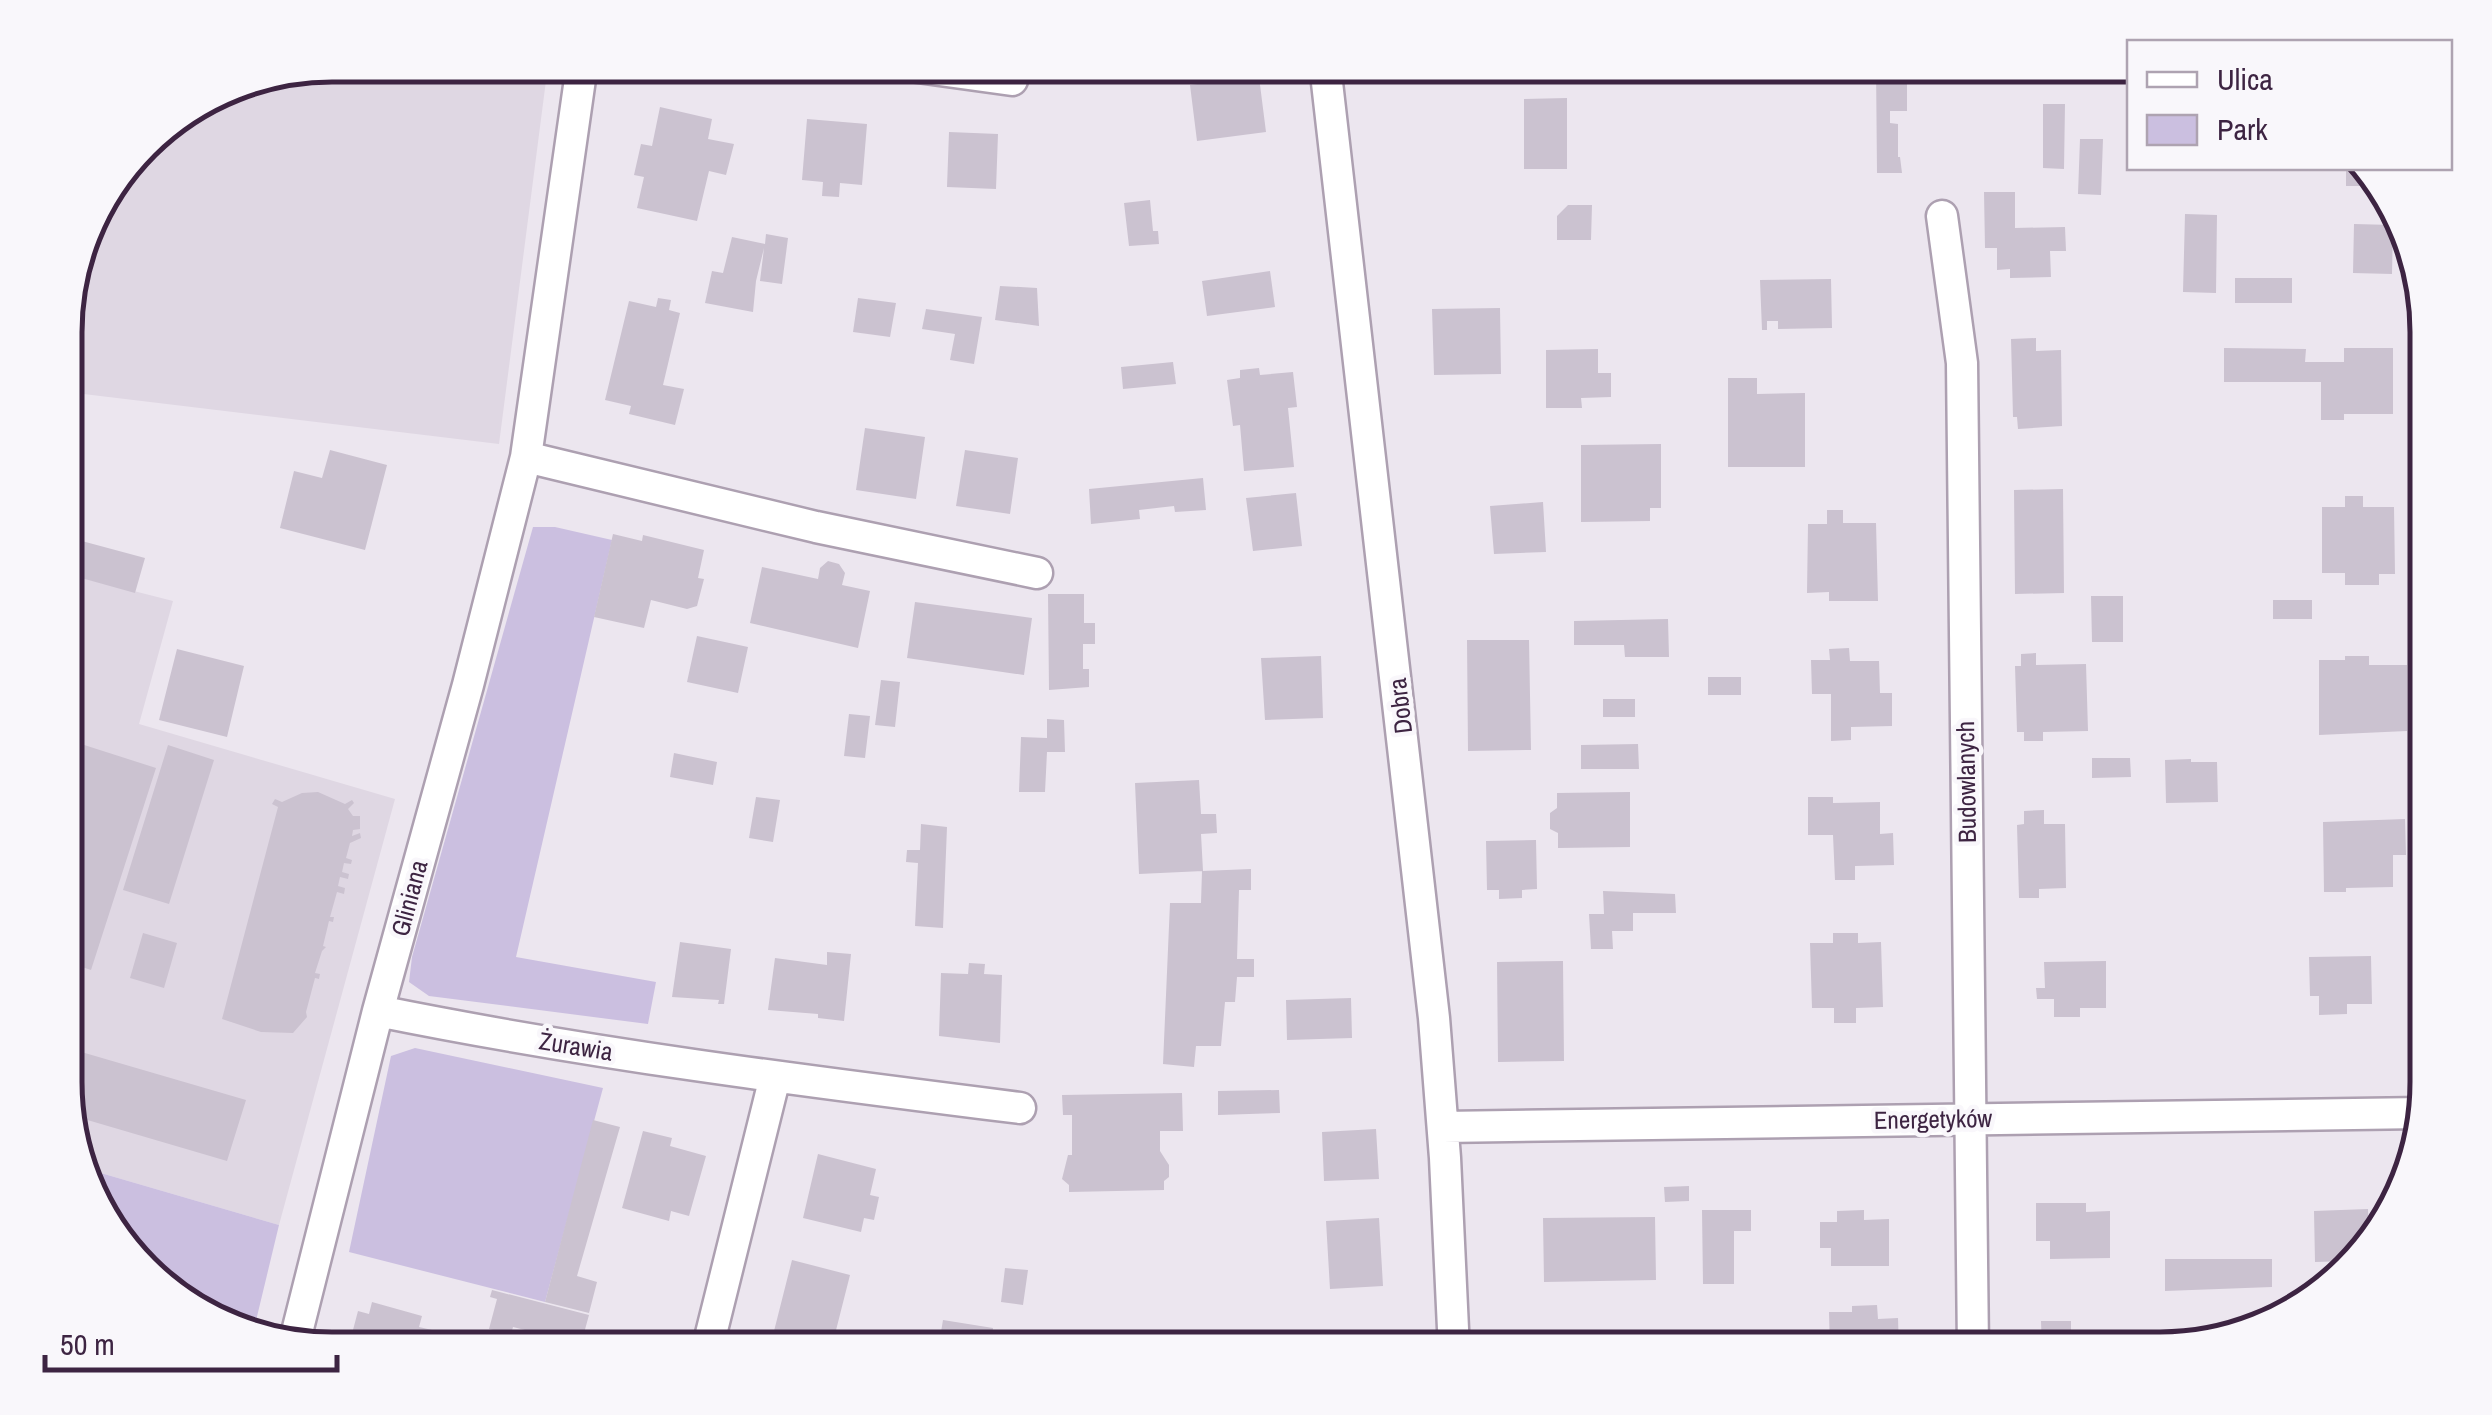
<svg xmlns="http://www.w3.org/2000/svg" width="2492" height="1415" font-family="'Archivo Narrow',sans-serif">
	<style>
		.built { fill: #dfd7e3 }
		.green { fill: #cbbfe0 }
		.building { fill: #cbc2d0 }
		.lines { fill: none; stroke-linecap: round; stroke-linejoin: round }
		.minor-casing { stroke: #ada0b1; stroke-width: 35 }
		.minor { stroke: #fff; stroke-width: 30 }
		.labels { text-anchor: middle; stroke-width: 9; stroke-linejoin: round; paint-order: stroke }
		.street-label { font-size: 25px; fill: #3d2442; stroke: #f9f7fb }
		.rim { fill: none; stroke: #3d2442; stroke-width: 5 }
	</style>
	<rect width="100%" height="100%" fill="#ece6ef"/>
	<path class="built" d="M332,65H548L499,444L67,392V298L93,214L156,132L231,85Z
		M67,574L173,601L139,724L395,799L279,1225L87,1169L67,1117Z"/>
	<path class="green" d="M533,527H555L612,540L516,957L656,982L648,1024L429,996L409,982L412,957Z
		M415,1048L603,1088L545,1302L349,1252L391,1056Z
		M87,1169L279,1225L254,1329L199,1314L110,1231Z"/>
	<path class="building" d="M1876,65H1907V111H1890V123L1898,124V157H1900L1902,173H1877Z
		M1228,69L1229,81L1259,77L1266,132L1197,141L1190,85L1212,82L1211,71Z
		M1567,98V169H1524V99Z
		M2043,104H2065L2064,169L2043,168Z
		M660,107L712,119L708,139L734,144L726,175L709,171L697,221L637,208L644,177L634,175L641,144L652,146Z
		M807,119L867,124L862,185L840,183L839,197L822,196L823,182L802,180Z
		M949,132L998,134L996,189L947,187Z
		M2080,139H2103L2101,195L2078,194Z
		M2346,168H2364L2383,186H2346Z
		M1984,192H2015V228L2065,227L2066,251H2050L2051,277L2010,278V269L1997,270V248H1985Z
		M1150,200L1153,231H1158L1159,244L1129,246L1124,203Z
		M1568,205H1592L1591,240H1557V216Z
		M2185,214L2217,215L2216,293L2183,292Z
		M2354,224L2393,225L2392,274L2353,273Z
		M766,234L788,238L782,284L760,281L764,248L756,281L753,312L705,303L712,271L723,273L732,237L765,244Z
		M1270,271L1275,307L1207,316L1202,281Z
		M2235,278H2292V303H2235Z
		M1831,279L1832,328L1778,329V321H1767V330H1762L1760,280Z
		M1000,286L1037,288L1039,326L995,320Z
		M658,298L671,300L669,310L680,313L663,385L684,389L675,425L629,414L631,406L605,400L629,301L656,307Z
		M858,298L896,303L890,337L853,332Z
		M1500,308L1501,374L1434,375L1432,309Z
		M926,309L982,317L974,364L950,360L955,334L922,329Z
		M2036,338V351L2061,350L2062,426L2018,429L2017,417H2013L2011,339Z
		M2224,348L2306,349L2305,362H2344V348H2393V414H2344V420H2321V382H2224Z
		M1598,349V373H1611V397L1581,398L1582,408H1546V350Z
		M1173,362L1176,384L1123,389L1121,367Z
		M1259,368L1260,375L1293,372L1297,407L1288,408L1294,467L1244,471L1240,425L1233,426L1227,380L1240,378V370Z
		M1728,378H1757V394L1805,393V467H1728Z
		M865,428L925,437L916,499L856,490Z
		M1661,444V508H1650V521L1581,522V445Z
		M330,450L387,465L365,550L280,528L294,471L322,478Z
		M965,450L1018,458L1010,514L956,506Z
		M1203,478L1206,510L1175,512L1174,506L1139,510L1140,519L1091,524L1089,489Z
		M2063,489L2064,593L2015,594L2014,490Z
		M1296,493L1302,546L1253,551L1246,498Z
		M2345,496H2363V507H2394L2395,574H2379V585H2345V573H2322V507H2345Z
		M1543,502L1546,552L1494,554L1490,506Z
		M1827,510H1843V523H1876L1878,601H1829V592L1807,593L1808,524H1827Z
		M613,534L642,541L643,535L704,550L698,578L704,579L697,606L687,609L651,600L644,628L594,617Z
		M67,537L145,558L135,593L67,574Z
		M828,561L839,564L845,573L842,585L870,591L858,648L750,623L762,567L818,579L820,568Z
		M1048,594H1084V623H1095V644H1083V669H1089V687L1049,690Z
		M2091,596H2123V642H2092Z
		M2273,600H2312V619H2273Z
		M915,602L1032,618L1024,675L907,658Z
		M1668,619L1669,657H1625L1624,645H1574V621Z
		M697,636L748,647L738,693L687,682Z
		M1467,640H1529L1531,750L1468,751Z
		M1849,648L1850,661H1879L1880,693H1892V726L1851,727V740L1831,741V694H1812L1811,660H1830L1829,649Z
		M177,649L244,666L227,737L159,720Z
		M2036,653V665L2086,664L2088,731L2043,732V741H2024V732H2017L2015,666H2021V654Z
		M1321,656L1323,718L1265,720L1261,658Z
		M2345,656H2369V665H2407V731L2319,735V660H2345Z
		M1708,677H1741V695H1708Z
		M881,680L900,682L895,727L875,725Z
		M1603,699H1635V717H1603Z
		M849,714L870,716L865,758L844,756Z
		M1047,719L1064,720L1065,752H1047L1045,792H1019L1021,737L1047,738Z
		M78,743L156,768L91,970L67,962V776Z
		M1638,744L1639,769H1581V745Z
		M168,745L214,760L169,904L123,890Z
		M674,753L717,762L713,785L670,777Z
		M2092,758H2130L2131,777L2092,778Z
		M2191,759V762H2217L2218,802L2166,803L2165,760Z
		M1199,780L1201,814H1216L1217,833L1201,834L1203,871L1139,874L1135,783Z
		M318,792L345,804L352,800L354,803L348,809L353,816H360V829L353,830L352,836L360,833L361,838L350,843L346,858L352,860L351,864L344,863L342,872L349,874L348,879L340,877L338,886L345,888L344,894L337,892L330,917H334L333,922L329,921L323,946L326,947L322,951L315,973L320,974L319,979L315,978L306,1012L307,1017L293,1033L261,1032L222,1019L278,807L272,804L275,799L282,802L302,793Z
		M1630,792V847L1558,848V833L1550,829V813L1557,808V793Z
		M756,797L780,800L773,842L749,838Z
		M1808,797H1833V803L1880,802V834L1893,833L1894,865L1855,866V880H1835L1833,835H1808Z
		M2044,810V824H2065L2066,888L2039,889V898H2019L2017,825L2024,824V811Z
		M2405,819L2406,855H2393V887L2346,888V892H2324L2323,822Z
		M921,824L947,827L943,928L915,926L918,863L906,862L907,850H920Z
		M1536,840L1537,889L1522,890V898L1499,899V890H1487L1486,841Z
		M1251,869V890H1239L1237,959H1254V977H1237L1235,1002H1225L1221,1046H1196L1194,1067L1163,1064L1170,903H1201L1202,871Z
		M1603,891L1675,894L1676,913H1633V931H1612L1613,949H1591L1589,914H1604Z
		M143,933L177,943L164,988L130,978Z
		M1833,933H1858V943L1881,942L1883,1007L1856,1008V1023H1834V1008H1812L1810,943H1833Z
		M680,942L731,949L724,1004H718L719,1000L672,997Z
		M827,952L851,954L844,1021L818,1018V1014L768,1010L775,958L827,965Z
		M2371,956L2372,1004H2347V1014L2319,1015V996H2310L2309,957Z
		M1563,961L1564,1061L1498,1062L1497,962Z
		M2106,961V1008H2080V1017H2054V999H2037L2036,988H2045L2044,962Z
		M969,963L985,964L984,974L1002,975L1000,1043L939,1036L941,973L968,974Z
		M1351,998L1352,1038L1287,1040L1286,1000Z
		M78,1051L246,1100L227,1161L67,1114V1055Z
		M1279,1090L1280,1113L1218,1115V1091Z
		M1182,1093L1183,1131H1160V1151L1169,1165V1177L1164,1181V1190L1069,1192V1185L1062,1179L1068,1155H1072V1115H1063L1062,1095Z
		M593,1120L620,1127L577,1276L597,1282L589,1313L545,1302Z
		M1376,1129L1379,1179L1324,1181L1322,1132Z
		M643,1131L672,1138L670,1146L706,1156L689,1216L671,1211L669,1221L622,1208Z
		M818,1154L876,1169L870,1195L879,1197L874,1220L864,1218L861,1232L803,1218Z
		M1689,1186V1201L1665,1202L1664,1187Z
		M2036,1203H2086V1212L2110,1211V1258L2050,1259V1241H2036Z
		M2368,1209L2369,1240L2349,1261L2315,1262L2314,1211Z
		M1702,1210H1751V1231H1734V1284H1703Z
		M1864,1210V1220L1889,1219V1266H1831V1248H1820V1222H1837V1211Z
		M1655,1217L1656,1280L1544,1282L1543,1218Z
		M1379,1218L1383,1286L1330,1289L1326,1221Z
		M2165,1259H2272V1287L2165,1291Z
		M792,1260L850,1275L831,1350H815L772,1339Z
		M1005,1268L1028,1270L1023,1305L1001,1302Z
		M492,1290L589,1315L581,1344L513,1327L511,1334L489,1329L497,1299L490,1297Z
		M372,1302L422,1316L419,1327L432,1330L428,1345L415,1342L413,1350H359L360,1348L349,1345L358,1311L369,1314Z
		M1877,1305L1878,1319L1898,1318L1899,1350H1830L1829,1312H1852V1306Z
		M943,1320L993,1328L990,1350H938Z
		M2041,1321H2071V1341H2090V1349H2042Z
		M1099,1344V1350H1062V1345Z"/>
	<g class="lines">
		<g class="minor-casing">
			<path id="minor" d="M903,65L1012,80
				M1325,65L1434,1018L1445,1158L1454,1350
				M1942,216L1962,363L1973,1350
				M526,457L816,527L1037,573
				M378,1011C590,1054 805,1081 1020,1108
				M1443,1127L2422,1113
				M295,1340L378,1011L468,685L526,457L582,65
				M707,1350L775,1077"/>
		</g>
		<use href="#minor" class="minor"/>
	</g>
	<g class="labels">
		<g class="street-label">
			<text transform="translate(1400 706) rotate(-97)" y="9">Dobra</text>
			<text transform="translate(1966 782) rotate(-91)" y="9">Budowlanych</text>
			<text transform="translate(409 898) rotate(-75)" y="9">Gliniana</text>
			<text transform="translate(576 1046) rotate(9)" y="9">Żurawia</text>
			<text transform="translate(1933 1119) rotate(-1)" y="9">Energetyków</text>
		</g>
	</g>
	<path d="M0 0H2492V1415H0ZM332 82H2160A250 250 0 0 1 2410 332V1082A250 250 0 0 1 2160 1332H332A250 250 0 0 1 82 1082V332A250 250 0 0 1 332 82Z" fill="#f9f7fb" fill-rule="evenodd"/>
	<path class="rim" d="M332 82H2160A250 250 0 0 1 2410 332V1082A250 250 0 0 1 2160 1332H332A250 250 0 0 1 82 1082V332A250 250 0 0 1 332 82Z"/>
	<rect x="2127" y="40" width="325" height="130" fill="#f9f7fb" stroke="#aea3b1" stroke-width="2.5"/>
	<rect x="2147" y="72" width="50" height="15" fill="#ffffff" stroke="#aea3b1" stroke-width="2.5"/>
	<text x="2217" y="90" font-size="30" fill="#3d2442">Ulica</text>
	<rect x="2147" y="115" width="50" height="30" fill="#cbbfe0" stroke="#aea3b1" stroke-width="2.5"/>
	<text x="2217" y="140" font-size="30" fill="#3d2442">Park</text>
	<path d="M45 1355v15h292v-15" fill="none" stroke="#3d2442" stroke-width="5"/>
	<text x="60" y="1355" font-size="30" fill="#3d2442" stroke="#f9f7fb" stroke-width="8" paint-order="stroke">50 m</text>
</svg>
